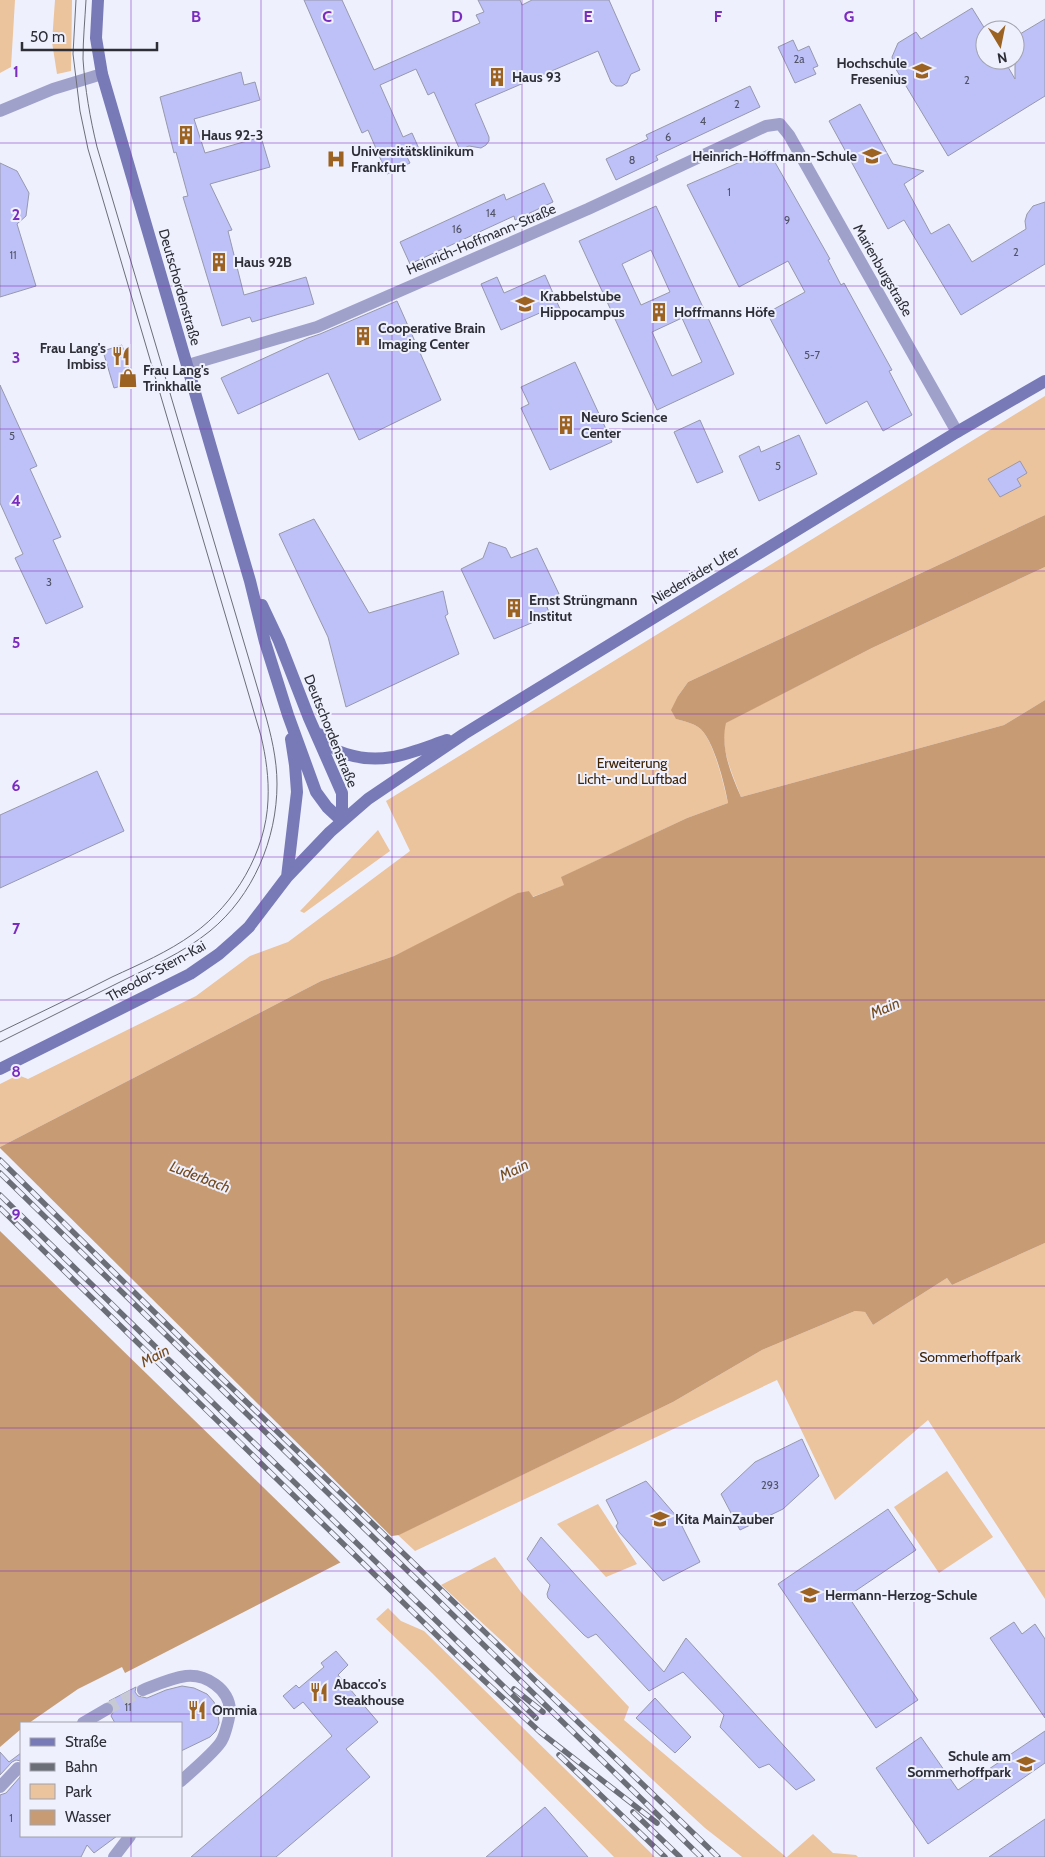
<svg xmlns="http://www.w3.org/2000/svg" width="1045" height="1857" font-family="Cabin,sans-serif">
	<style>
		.green { fill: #ebc39d }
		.water { fill: #c79c74 }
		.pier { fill: #eef0fd }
		.building { fill: #bec1f7; stroke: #9798ac; fill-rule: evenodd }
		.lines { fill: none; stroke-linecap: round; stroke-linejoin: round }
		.minor-tunnel { stroke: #c7c9d5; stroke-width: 12; stroke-dasharray: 12 6; stroke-linecap: butt }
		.minor { stroke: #9fa1cb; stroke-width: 12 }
		.secondary { stroke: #787ab7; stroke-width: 12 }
		.tram { stroke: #6c6e77; stroke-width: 1 }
		.rail-casing { stroke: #6c6e77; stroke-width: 5.5 }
		.rail { stroke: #eef0fd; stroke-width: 4; stroke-dasharray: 11; stroke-linecap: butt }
		.grid { fill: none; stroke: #7b2cbf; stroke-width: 1; stroke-opacity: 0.55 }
		.labels { text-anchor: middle; stroke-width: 4; stroke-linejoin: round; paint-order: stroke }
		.number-label { font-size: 11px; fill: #515366 }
		.poi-label { font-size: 14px; font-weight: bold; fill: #2d2e36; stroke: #eef0fd; text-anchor: start }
		.street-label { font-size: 14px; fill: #2d2e36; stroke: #eef0fd }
		.park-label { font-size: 14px; fill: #402302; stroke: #eef0fd }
		.water-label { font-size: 15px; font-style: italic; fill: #754a1c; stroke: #eef0fd }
		.grid-label { font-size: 16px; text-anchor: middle; font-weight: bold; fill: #7b2cbf; stroke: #eef0fd; stroke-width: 4; stroke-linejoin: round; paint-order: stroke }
	</style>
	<rect width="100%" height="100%" fill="#eef0fd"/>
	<path class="green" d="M0,0H15L11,67L0,73Z
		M55,0H72L71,71L57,74L52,42Z
		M1045,396V515L688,682L678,696L676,719C683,721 692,723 698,727C713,736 724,786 728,803L687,818L562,877L565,885L532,897L529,891L394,956L321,981L0,1147V1084L18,1075L28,1079L196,996L250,956L288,942L410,851L386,801Z
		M1045,567V700L1004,725L741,797C732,773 720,749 725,723L872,648Z
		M378,830L390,851L304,913L300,911Z
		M1045,1243V1599L928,1420L835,1500L777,1380L415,1551L398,1535L673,1402L762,1350L855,1311L865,1312L873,1325L947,1278L952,1285Z
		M947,1471L993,1537L939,1573L894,1507Z
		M598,1504L637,1564L606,1577L557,1524Z
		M495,1557L521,1592L629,1707L624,1720L786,1857H742L705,1828L441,1585Z
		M388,1608L401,1621L424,1631L655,1857H614L432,1673L376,1619Z
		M813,1834L833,1853L856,1855L858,1857H787Z"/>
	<path class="water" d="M1045,515V567L872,648L726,723C720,748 731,774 741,797L1004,725L1045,700V1243L952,1285L947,1278L873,1325L865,1312L855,1311L762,1350L673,1402L399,1535L392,1536L125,1673L122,1667L78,1689L29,1723H21V1729L0,1747V1147L321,981L394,956L518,893L529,891L533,897L564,885L561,877L687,818L728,803C725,786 713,736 698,727C692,723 683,721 676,719L671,710L678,696L688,682Z"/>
	<path class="pier" d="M0,1148L394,1539L343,1565L0,1231Z"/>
	<path class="building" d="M304,0H342L374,70L480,23L476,15L484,12L478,0H520L522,5L532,0H609L640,70L631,74L627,83L622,86H616L611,82L598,51L475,104L489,137V141L486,145L481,148L469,146L460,150L434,92L428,95L416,69L380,85L403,137L412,133L420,151L407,157L410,163L387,174L368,130L362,133Z
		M972,8L985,29V60H1004L1015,79V37L1045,19V96L948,156L894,66L892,57L898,43L916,32L921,39Z
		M793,40L798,51L809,46L818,66L813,68L816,74L795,83L778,47Z
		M241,72L244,85L255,82L260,100L194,119L205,153L261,137L270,167L210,184L232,230L228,231L244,295L306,277L314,304L252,322L250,317L222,326L183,197L188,196L176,152L174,153L160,97Z
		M750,86L760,107L656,156L658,160L616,180L606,159L648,139L646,135Z
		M860,104L893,164L924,171L904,184L931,234L949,224L972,262L1026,229L1025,221L1027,214L1033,206L1045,202V264L961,315L904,220L888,229L829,121Z
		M768,150L830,259L828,260L841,285L844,283L892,370L889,371L912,415L883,431L867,401L826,424L767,313L805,292L788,261L739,287L687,185Z
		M0,163L17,171L29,193L26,216L17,224L36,286L0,297Z
		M544,183L553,202L515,220L514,216L410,264L400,242L504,194L506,200Z
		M656,206L734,374L657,410L579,241ZM651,250L670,292L641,305L622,264ZM682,318L702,362L672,376L652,332Z
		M545,275L560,309L544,316L542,312L501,330L481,284L497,277L504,293Z
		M397,301L441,400L359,440L328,373L238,414L221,378L308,338L320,334Z
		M122,345L133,383L114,388L103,351Z
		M575,362L612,442L550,470L521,408L529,404L521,387Z
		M0,385L37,466L30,469L61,537L53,540L83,607L46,624L15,558L23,554L0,503Z
		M700,420L723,472L697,483L674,432Z
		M799,435L817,474L759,501L739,456L759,446L761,452Z
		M1020,461L1027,473L1017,479L1021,486L1000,497L988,479Z
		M314,519L369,613L443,591L448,614L445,616L459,654L346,707L328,637L279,534Z
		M489,542L506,548L511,558L537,548L559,594L545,602L550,615L494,639L461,569L483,558Z
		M97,771L124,831L0,888V815Z
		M802,1439L819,1476L783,1509L740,1530L721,1494L755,1462Z
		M646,1481L678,1518L700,1562L663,1581L619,1532L616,1526L618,1523L606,1500Z
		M888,1509L916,1550L848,1596L918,1700L876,1728L778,1584Z
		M541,1537L664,1672L686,1638L815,1780L796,1790L769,1764L759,1768L720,1727L724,1715L683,1672L649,1691L596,1634L588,1638L584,1635L548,1598L547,1594L550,1585L527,1559Z
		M1014,1622L1022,1634L1035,1624L1045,1639V1718L990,1638Z
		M336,1651L348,1665L338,1675L378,1722L346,1749L370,1777L276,1857H191L332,1736L303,1702L294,1709L283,1696L296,1685L299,1688L324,1667L321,1663Z
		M182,1686L194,1688L207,1694L214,1702L218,1712L219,1723L216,1731L210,1737L181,1751V1723H115L111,1716L115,1708L114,1705L109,1701L136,1687L135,1692L138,1696L147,1698L166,1690Z
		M655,1698L691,1737L675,1753L636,1718Z
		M1045,1731V1763L928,1844L876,1768L921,1737L958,1790Z
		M0,1752L9,1762L21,1753V1761L16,1760L12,1762L0,1775Z
		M21,1776V1836H117L94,1853L87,1845L81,1857H0V1795L6,1793Z
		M545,1807L588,1857H486Z
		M1045,1819V1857H989Z"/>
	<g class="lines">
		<path class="minor-tunnel" d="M107,1709L143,1690"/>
		<path class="minor" d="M0,111L53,89L102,74
			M188,365L317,327L588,209L766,126L780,124L789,135L957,432
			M143,1690C156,1685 171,1678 186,1676C206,1674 229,1689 230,1710C230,1716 225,1735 222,1740C218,1749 190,1773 181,1781
			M83,1723L107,1709
			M0,1787L18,1768
			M114,1857L130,1836"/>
		<path class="secondary" d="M98,0L96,38L102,74L250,581L265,642L288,715L316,792L327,807L342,821
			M262,605L279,641L309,718L342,793V821
			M319,734C324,743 336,751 346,754C384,766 412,752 447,740
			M287,877L297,792L295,765L291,739
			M0,1069L190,974L219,954L236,939L249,927L287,877L330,832L368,799L464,734L957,432L1045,381"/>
		<path class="tram" d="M0,1032C37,1014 75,996 112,977C140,964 168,952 193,934C235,904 266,852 268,800C269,778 266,757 261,736L88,149L80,111L73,54L76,0
			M0,1042C39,1022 79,1003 118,983C150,967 183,953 210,931C253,896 277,839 277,784C277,759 271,734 264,710L97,147C90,118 85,89 83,59C83,39 85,19 86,0"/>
		<g class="rail-casing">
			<path id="rail" d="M0,1160L201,1358L718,1857
				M0,1173L701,1857
				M0,1195L536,1718
				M0,1208L465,1663L540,1732L657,1823
				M514,1689L543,1712
				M559,1755L665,1857
				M633,1812L680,1857"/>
		</g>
		<use href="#rail" class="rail"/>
	</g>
	<path class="grid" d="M131,0V1723M261,0V1857M392,0V1857M522,0V1857M653,0V1857M784,0V1857M914,0V1857M0,143H1045M0,286H1045M0,429H1045M0,571H1045M0,714H1045M0,857H1045M0,1000H1045M0,1143H1045M0,1286H1045M0,1428H1045M0,1571H1045M0,1714H1045M131,1836V1857"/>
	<defs>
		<g id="school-bare" transform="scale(1.5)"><path d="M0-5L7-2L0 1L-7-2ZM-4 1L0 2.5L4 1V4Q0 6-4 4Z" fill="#9c6221" stroke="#eef0fd" stroke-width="2.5" paint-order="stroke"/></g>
		<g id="building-bare" transform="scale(1.5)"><path d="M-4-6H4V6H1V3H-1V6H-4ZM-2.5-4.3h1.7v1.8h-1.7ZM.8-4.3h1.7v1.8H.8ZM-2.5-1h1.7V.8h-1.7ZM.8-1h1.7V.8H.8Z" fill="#9c6221" stroke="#eef0fd" stroke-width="2.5" paint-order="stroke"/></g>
		<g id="hospital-bare" transform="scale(1.5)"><path d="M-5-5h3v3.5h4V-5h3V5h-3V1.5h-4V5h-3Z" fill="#9c6221" stroke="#eef0fd" stroke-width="2.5" paint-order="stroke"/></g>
		<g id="restaurant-bare" transform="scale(1.5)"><path d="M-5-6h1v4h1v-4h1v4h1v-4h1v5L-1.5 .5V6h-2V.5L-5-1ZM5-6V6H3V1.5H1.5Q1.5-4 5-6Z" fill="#9c6221" stroke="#eef0fd" stroke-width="2.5" paint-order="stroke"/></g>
		<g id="shop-bare" transform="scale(1.5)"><path d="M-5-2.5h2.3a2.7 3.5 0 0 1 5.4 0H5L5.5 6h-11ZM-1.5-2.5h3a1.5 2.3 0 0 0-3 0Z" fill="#9c6221" stroke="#eef0fd" stroke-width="2.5" paint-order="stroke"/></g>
	</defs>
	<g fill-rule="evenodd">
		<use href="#school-bare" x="922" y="71"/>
		<use href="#building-bare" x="497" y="77"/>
		<use href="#building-bare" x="186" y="135"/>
		<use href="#school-bare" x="872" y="156"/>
		<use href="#hospital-bare" x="336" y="159"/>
		<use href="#building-bare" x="219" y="262"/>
		<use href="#school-bare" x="525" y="304"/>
		<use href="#building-bare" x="659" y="312"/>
		<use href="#building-bare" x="363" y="336"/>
		<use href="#restaurant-bare" x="121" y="356"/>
		<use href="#shop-bare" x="128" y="378"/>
		<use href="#building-bare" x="566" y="425"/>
		<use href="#building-bare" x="514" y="608"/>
		<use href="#school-bare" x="660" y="1519"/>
		<use href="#school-bare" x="810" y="1595"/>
		<use href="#restaurant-bare" x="319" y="1692"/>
		<use href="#restaurant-bare" x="197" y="1710"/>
		<use href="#school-bare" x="1026" y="1764"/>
	</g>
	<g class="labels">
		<g class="number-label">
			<text x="799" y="63">2a</text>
			<text x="967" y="84">2</text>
			<text x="737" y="108">2</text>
			<text x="703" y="125">4</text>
			<text x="668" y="141">6</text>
			<text x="632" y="164">8</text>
			<text x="729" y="196">1</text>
			<text x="491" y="217">14</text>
			<text x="787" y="224">9</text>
			<text x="457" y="233">16</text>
			<text x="1016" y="256">2</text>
			<text x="13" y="259">11</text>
			<text x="812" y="359">5-7</text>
			<text x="12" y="440">5</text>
			<text x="778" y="470">5</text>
			<text x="49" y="586">3</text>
			<text x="770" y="1489">293</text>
			<text x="128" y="1711">11</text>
			<text x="11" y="1822">1</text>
		</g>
		<g class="poi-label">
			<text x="907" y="68" text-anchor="end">Hochschule<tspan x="907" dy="16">Fresenius</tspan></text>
			<text x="512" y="82">Haus 93</text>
			<text x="201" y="140">Haus 92-3</text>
			<text x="351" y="156">Universitätsklinikum<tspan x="351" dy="16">Frankfurt</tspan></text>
			<text x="857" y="161" text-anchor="end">Heinrich-Hoffmann-Schule</text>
			<text x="234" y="267">Haus 92B</text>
			<text x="540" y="301">Krabbelstube<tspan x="540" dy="16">Hippocampus</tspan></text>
			<text x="674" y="317">Hoffmanns Höfe</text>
			<text x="378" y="333">Cooperative Brain<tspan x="378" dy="16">Imaging Center</tspan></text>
			<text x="106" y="353" text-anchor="end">Frau Lang's<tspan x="106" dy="16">Imbiss</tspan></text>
			<text x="143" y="375">Frau Lang's<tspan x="143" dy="16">Trinkhalle</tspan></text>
			<text x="581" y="422">Neuro Science<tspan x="581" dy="16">Center</tspan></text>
			<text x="529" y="605">Ernst Strüngmann<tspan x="529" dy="16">Institut</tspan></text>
			<text x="675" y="1524">Kita MainZauber</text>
			<text x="825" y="1600">Hermann-Herzog-Schule</text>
			<text x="334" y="1689">Abacco's<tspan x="334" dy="16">Steakhouse</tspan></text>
			<text x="212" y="1715">Ommia</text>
			<text x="1011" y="1761" text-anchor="end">Schule am<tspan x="1011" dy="16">Sommerhoffpark</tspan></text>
		</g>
		<g class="street-label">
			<text transform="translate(481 239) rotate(-23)" y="5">Heinrich-Hoffmann-Straße</text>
			<text transform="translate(883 270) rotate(60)" y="5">Marienburgstraße</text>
			<text transform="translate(180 287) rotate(74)" y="5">Deutschordenstraße</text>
			<text transform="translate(695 575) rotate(-31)" y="5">Niederräder Ufer</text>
			<text transform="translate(331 731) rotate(68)" y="5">Deutschordenstraße</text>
			<text transform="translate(156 971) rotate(-29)" y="5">Theodor-Stern-Kai</text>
		</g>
		<g class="park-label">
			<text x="632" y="768">Erweiterung<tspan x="632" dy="16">Licht- und Luftbad</tspan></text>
			<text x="970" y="1362">Sommerhoffpark</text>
		</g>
		<g class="water-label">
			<text transform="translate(885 1008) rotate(-23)" y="5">Main</text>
			<text transform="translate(514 1170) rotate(-26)" y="5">Main</text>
			<text transform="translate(200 1177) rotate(21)" y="5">Luderbach</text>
			<text transform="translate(155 1356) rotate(-28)" y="5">Main</text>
		</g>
	</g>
	<g class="grid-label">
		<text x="196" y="22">B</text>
		<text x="327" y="22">C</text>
		<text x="457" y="22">D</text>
		<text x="588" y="22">E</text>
		<text x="718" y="22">F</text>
		<text x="849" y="22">G</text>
		<text x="16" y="77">1</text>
		<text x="16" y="220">2</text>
		<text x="16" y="363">3</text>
		<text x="16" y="506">4</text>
		<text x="16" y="648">5</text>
		<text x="16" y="791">6</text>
		<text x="16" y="934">7</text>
		<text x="16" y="1077">8</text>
		<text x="16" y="1220">9</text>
	</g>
	<rect x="20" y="1722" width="162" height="115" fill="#eef0fd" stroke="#a1a2ad"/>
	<rect x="30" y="1738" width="25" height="8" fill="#787ab7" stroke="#a1a2ad"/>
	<text x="65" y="1747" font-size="15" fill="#2d2e36">Straße</text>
	<rect x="30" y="1763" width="25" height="8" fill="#6c6e77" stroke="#a1a2ad"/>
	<text x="65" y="1772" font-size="15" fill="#2d2e36">Bahn</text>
	<rect x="30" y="1784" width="25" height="15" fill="#ebc39d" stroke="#a1a2ad"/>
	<text x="65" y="1797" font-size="15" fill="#2d2e36">Park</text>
	<rect x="30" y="1810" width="25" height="15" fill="#c79c74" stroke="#a1a2ad"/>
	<text x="65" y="1822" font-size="15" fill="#2d2e36">Wasser</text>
	<g transform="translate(1000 45) rotate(170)"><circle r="24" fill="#eef0fd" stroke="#a1a2ad"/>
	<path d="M0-4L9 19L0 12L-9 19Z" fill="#9c6221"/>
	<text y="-8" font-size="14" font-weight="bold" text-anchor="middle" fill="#2d2e36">N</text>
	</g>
	<path d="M22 42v8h135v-8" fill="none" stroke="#2d2e36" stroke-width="2.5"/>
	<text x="30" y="42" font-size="15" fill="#2d2e36" stroke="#eef0fd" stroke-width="4" paint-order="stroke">50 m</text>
</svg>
